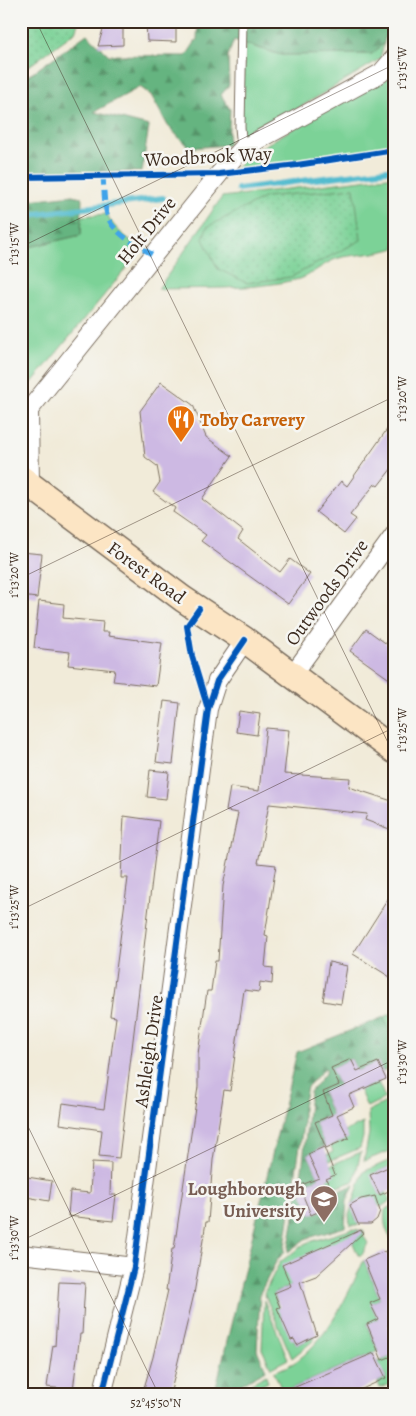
<svg xmlns="http://www.w3.org/2000/svg" width="416" height="1416" font-family="Alegreya,serif">
	<style>
		.grass { fill: #7cd297; stroke: #5c7e5a }
		.forest { fill: url(#forest-firs); stroke: #506f4f }
		.park { fill: url(#park-dots); stroke: #5c7e5a }
		.lines { fill: none; stroke-linecap: round; stroke-linejoin: round }
		.stream { stroke: #52bccf; stroke-width: 6 }
		.building { fill: #cdb9e3 }
		.lane-casing { stroke: #7b6e5f; stroke-width: 11 }
		.street-casing { stroke: #7b6e5f; stroke-width: 20 }
		.secondary-casing { stroke: #7b6e5f; stroke-width: 28 }
		.lane { stroke: #fff; stroke-width: 9 }
		.street { stroke: #fff; stroke-width: 18 }
		.secondary { stroke: #fce5c4; stroke-width: 25 }
		.quiet { stroke: #3fa3ea; stroke-width: 5; stroke-dasharray: 10 5; stroke-linecap: butt }
		.cycleway-casing { stroke: #f6f6f2; stroke-width: 9 }
		.cycleway { stroke: #0057b8; stroke-width: 6 }
		.ticks { fill: none; stroke: #3b2a1e; stroke-width: 1; stroke-opacity: 0.45 }
		.labels { text-anchor: middle; stroke-width: 5; stroke-linejoin: round; paint-order: stroke }
		.street-label { font-size: 19px; fill: #3b2a1e; stroke: #f6f6f2 }
		.food-label { font-size: 19px; font-weight: bold; fill: #c56008; stroke: #f6f6f2; text-anchor: start }
		.education-label { font-size: 19px; font-weight: bold; fill: #785e54; stroke: #f6f6f2; text-anchor: end }
		.neatline { fill: none; stroke: #3b2a1e; stroke-width: 2 }
		.ticks-label { font-size: 12px; text-anchor: middle; fill: #3b2a1e }
	</style>
	<defs>
		<pattern id="forest-firs" width="22" height="20" patternUnits="userSpaceOnUse" patternTransform="scale(1.25)"><rect width="22" height="20" fill="#65b480"/><path d="M5 1l3.5 6h-7zM16 11l3.5 6h-7z" fill="#549368"/></pattern>
		<pattern id="park-dots" width="8" height="8" patternUnits="userSpaceOnUse" patternTransform="scale(1.25)"><rect width="8" height="8" fill="#7cd297"/><path d="M2 2h.1M6 6h.1" fill="none" stroke="#6cb482" stroke-width="1.8" stroke-linecap="round"/></pattern>
	</defs>
	<rect width="100%" height="100%" fill="#f6f6f2"/>
	<filter id="ink" filterUnits="userSpaceOnUse"><feTurbulence type="fractalNoise" baseFrequency=".02" numOctaves="2"/><feDisplacementMap in="SourceGraphic" scale="10" xChannelSelector="R" yChannelSelector="G"/><feConvolveMatrix kernelMatrix="1 2 1 2 8 2 1 2 1" color-interpolation-filters="sRGB"/></filter>
	<filter id="wash" filterUnits="userSpaceOnUse"><feTurbulence type="fractalNoise" baseFrequency=".0096" numOctaves="4" result="noise"/><feDisplacementMap in="SourceGraphic" scale="20" xChannelSelector="R" yChannelSelector="G"/><feGaussianBlur stdDeviation="1.12" result="paint"/><feColorMatrix in="noise" values="0 0 0 0 0 0 0 0 0 0 0 0 0 0 0 0 0 1.4 0 .05"/><feComposite in="paint" operator="in"/></filter>
	<g filter="url(#wash)">
		<rect width="100%" height="100%" fill="#f1ebd9"/>
		<path class="grass" d="M384,43L380,59L239,144L245,44L281,55L371,54Z
			M395,67V146L235,172L244,158Z
			M395,176V248C377,254 361,254 343,257C325,260 312,277 295,280C251,290 204,288 158,289L222,197Z
			M107,214C115,231 128,239 143,248L21,396V249L81,235L82,216Z
			M395,1012V1044L384,1017Z
			M355,1080L366,1088L378,1082L385,1098L367,1107Z
			M388,1101L395,1105V1149L364,1161L369,1133L368,1111Z
			M363,1123V1137L360,1148L329,1161L326,1155L333,1152L331,1146L348,1138L345,1131Z
			M361,1152L354,1181L331,1189L327,1178L331,1165Z
			M395,1158V1164L371,1175L380,1195L386,1192L391,1200L381,1207L374,1201L353,1209L355,1218L359,1223V1225H350L349,1215L363,1172Z
			M395,1204V1244C386,1233 383,1224 385,1210Z
			M353,1229L364,1231V1237L368,1243L362,1255H358L350,1236L291,1286L274,1293L281,1317L297,1345L314,1337V1340L292,1358L264,1293L280,1262L306,1243Z
			M364,1260L380,1299L371,1303L378,1319L367,1324L378,1351L288,1390L284,1395L274,1372C282,1368 292,1365 298,1360C330,1335 347,1296 364,1260Z
			M264,1300L288,1359L271,1368L262,1349Z
			M395,1355V1377L393,1383L380,1388L378,1382L386,1378L378,1362Z
			M266,1375L268,1382L246,1393V1395H240L244,1387Z"/>
		<path class="forest" d="M198,21H389L384,43L372,54L281,55L234,40L228,56L229,85L221,95L230,109L228,145L189,148L168,126L151,95L140,87L94,112L149,126L142,172H21V81L87,34L109,55L186,56L197,39Z
			M73,195L82,198L81,235L21,249V201Z
			M384,1017L395,1044V1066L382,1072L378,1062L357,1071L351,1059L332,1068L339,1085L323,1093L332,1115L315,1122L326,1146L308,1154L319,1178L299,1186L311,1215L338,1203L333,1193L354,1185L347,1201L345,1227L305,1239L288,1252L303,1163L310,1092L327,1071L325,1068L307,1087L303,1106V1125L284,1253L277,1260L260,1293L257,1350L266,1370L243,1383L235,1395H214L297,1052Z"/>
		<path class="park" d="M21,21H79L75,32L21,72Z
			M354,188L361,240L291,277L247,283L218,269L203,239L207,227L266,197Z"/>
		<g class="lines">
			<path class="stream" d="M238,189L395,169
				M21,216L163,198"/>
		</g>
		<g id="blocks">
			<path class="building" d="M146,21H176V42L147,41Z
				M104,26L123,29V45L98,46Z
				M161,382L193,405L206,437L232,456L202,499L243,531L238,539L280,572L290,559L310,574L288,604L201,541L206,535L173,512L175,508L153,492L160,482L157,466L145,457L140,411Z
				M395,418V464L378,486L375,484L350,515L356,519L344,534L316,512L341,481L347,486Z
				M21,552L42,554L37,598L21,596Z
				M39,601L64,604L63,618L103,622L102,632H109L108,636L162,643L156,686L113,681L115,670L68,665L70,652L34,648Z
				M366,629L395,650V683L350,651Z
				M164,701L180,703L173,764L156,762Z
				M239,711L260,714L257,735L236,732Z
				M266,728L289,730L284,774L350,778L349,787L395,802V831L365,820L367,814L269,804L258,863L276,865L265,935L268,936L265,967L273,968L272,984L260,982L259,992L244,990L230,1091L224,1090L213,1160L208,1222H206L194,1294L170,1395H142L153,1357L168,1290H166L172,1249H174L198,1087V1054L207,991H211L215,961H218L223,886L238,813L226,811L230,787L259,791Z
				M150,770L169,772L166,799L147,797Z
				M124,816L159,821L119,1158L99,1156L102,1130L60,1124L63,1103L104,1109L116,1017L110,1016L128,878H121Z
				M395,888V980L353,954Z
				M329,962L347,966L341,1004L323,1001Z
				M351,1059L357,1071L378,1062L386,1079L349,1095L354,1107L337,1115L349,1138L326,1148L315,1122L332,1115L323,1092L339,1085L331,1068Z
				M324,1147L335,1175L326,1179L338,1203L311,1215L299,1186L319,1178L308,1154Z
				M92,1162L111,1163L110,1195H116L113,1221L68,1216L70,1191L90,1193Z
				M395,1164V1188L380,1195L370,1175Z
				M21,1176L52,1181L49,1201L21,1196Z
				M375,1196L380,1211L377,1219L371,1224H358L350,1205L361,1199Z
				M361,1230L363,1233L316,1276L300,1282L317,1335L297,1345L294,1339L291,1340L277,1308L280,1307L274,1293L291,1286L282,1265Z
				M385,1251L395,1273V1333L391,1324L388,1325L395,1341V1355L382,1360L367,1324L378,1319L370,1303L380,1299L364,1260Z
				M59,1282L85,1283L82,1334H80L73,1390L47,1387L53,1345L55,1346Z
				M374,1353L386,1378L349,1395H277Z"/>
		</g>
	</g>
	<g filter="url(#ink)">
		<use href="#blocks" fill-opacity="0" stroke="#7b6e5f" stroke-width="1"/>
		<g class="lines">
			<g class="lane-casing">
				<path id="lane" d="M242,21L240,127L242,149"/>
			</g>
			<g class="street-casing">
				<path id="street" d="M29,410L219,174L242,149L381,73L395,57
					M21,412L29,410L30,484
					M293,674L395,534
					M21,1254L134,1267
					M102,1395L134,1267L208,709L217,681L245,640"/>
			</g>
			<g class="secondary-casing">
				<path id="secondary" d="M21,478L183,599L245,640L395,751"/>
			</g>
			<use href="#lane" class="lane"/>
			<use href="#street" class="street"/>
			<use href="#secondary" class="secondary"/>
			<path class="quiet" d="M103,176C104,188 104,203 107,215C113,234 137,245 153,255"/>
			<g class="cycleway-casing">
				<path id="cycleway" d="M21,177L219,174L297,165L395,150
					M199,609L187,626L192,656L208,709
					M102,1395L134,1267L208,709L217,681L245,640"/>
			</g>
			<use href="#cycleway" class="cycleway"/>
		</g>
	</g>
	<path class="ticks" d="M36,21L395,757M21,247L395,64M21,578L395,396M21,910L395,727M21,1112L159,1395M21,1241L395,1059M386,1395L395,1390"/>
	<defs>
		<g id="restaurant-pin" transform="scale(1.4375)"><path d="M0 17L-7.5 6A9.5 9.5 0 1 1 7.5 6Z" fill="#e8710a" stroke="#f6f6f2"/><path d="M-5-6h1v4h1v-4h1v4h1v-4h1v5L-1.5 .5V6h-2V.5L-5-1ZM5-6V6H3V1.5H1.5Q1.5-4 5-6Z" fill="#fff"/></g>
		<g id="university-pin" transform="scale(1.4375)"><path d="M0 17L-7.5 6A9.5 9.5 0 1 1 7.5 6Z" fill="#8d6e63" stroke="#f6f6f2"/><path d="M0-5L7-2L0 1L-7-2ZM-4 1L0 2.5L4 1V4Q0 6-4 4Z" fill="#fff"/></g>
	</defs>
	<g fill-rule="evenodd">
		<use href="#restaurant-pin" x="181" y="419"/>
		<use href="#university-pin" x="324" y="1199"/>
	</g>
	<g class="labels">
		<g class="street-label">
			<text transform="translate(208 156) rotate(-3)" y="7">Woodbrook Way</text>
			<text transform="translate(146 230) rotate(-51)" y="7">Holt Drive</text>
			<text transform="translate(147 572) rotate(36)" y="7">Forest Road</text>
			<text transform="translate(326 592) rotate(-54)" y="7">Outwoods Drive</text>
			<text transform="translate(148 1051) rotate(-82)" y="7">Ashleigh Drive</text>
		</g>
		<g class="food-label">
			<text x="200" y="426">Toby Carvery</text>
		</g>
		<g class="education-label">
			<text x="305" y="1195">Loughborough<tspan x="305" dy="22">University</tspan></text>
		</g>
	</g>
	<rect width="416" height="1416" fill="none" stroke="#f6f6f2" stroke-width="55"/>
	<rect x="28" y="28" width="360" height="1360" class="neatline"/>
	<g class="ticks-label">
		<text transform="translate(402 68) rotate(-90)" y="4">1°13'15"W</text>
		<text transform="translate(14 244) rotate(-90)" y="4">1°13'15"W</text>
		<text transform="translate(402 399) rotate(-90)" y="4">1°13'20"W</text>
		<text transform="translate(14 575) rotate(-90)" y="4">1°13'20"W</text>
		<text transform="translate(402 730) rotate(-90)" y="4">1°13'25"W</text>
		<text transform="translate(14 907) rotate(-90)" y="4">1°13'25"W</text>
		<text transform="translate(402 1062) rotate(-90)" y="4">1°13'30"W</text>
		<text transform="translate(14 1238) rotate(-90)" y="4">1°13'30"W</text>
		<text x="156" y="1407">52°45'50"N</text>
	</g>
</svg>
